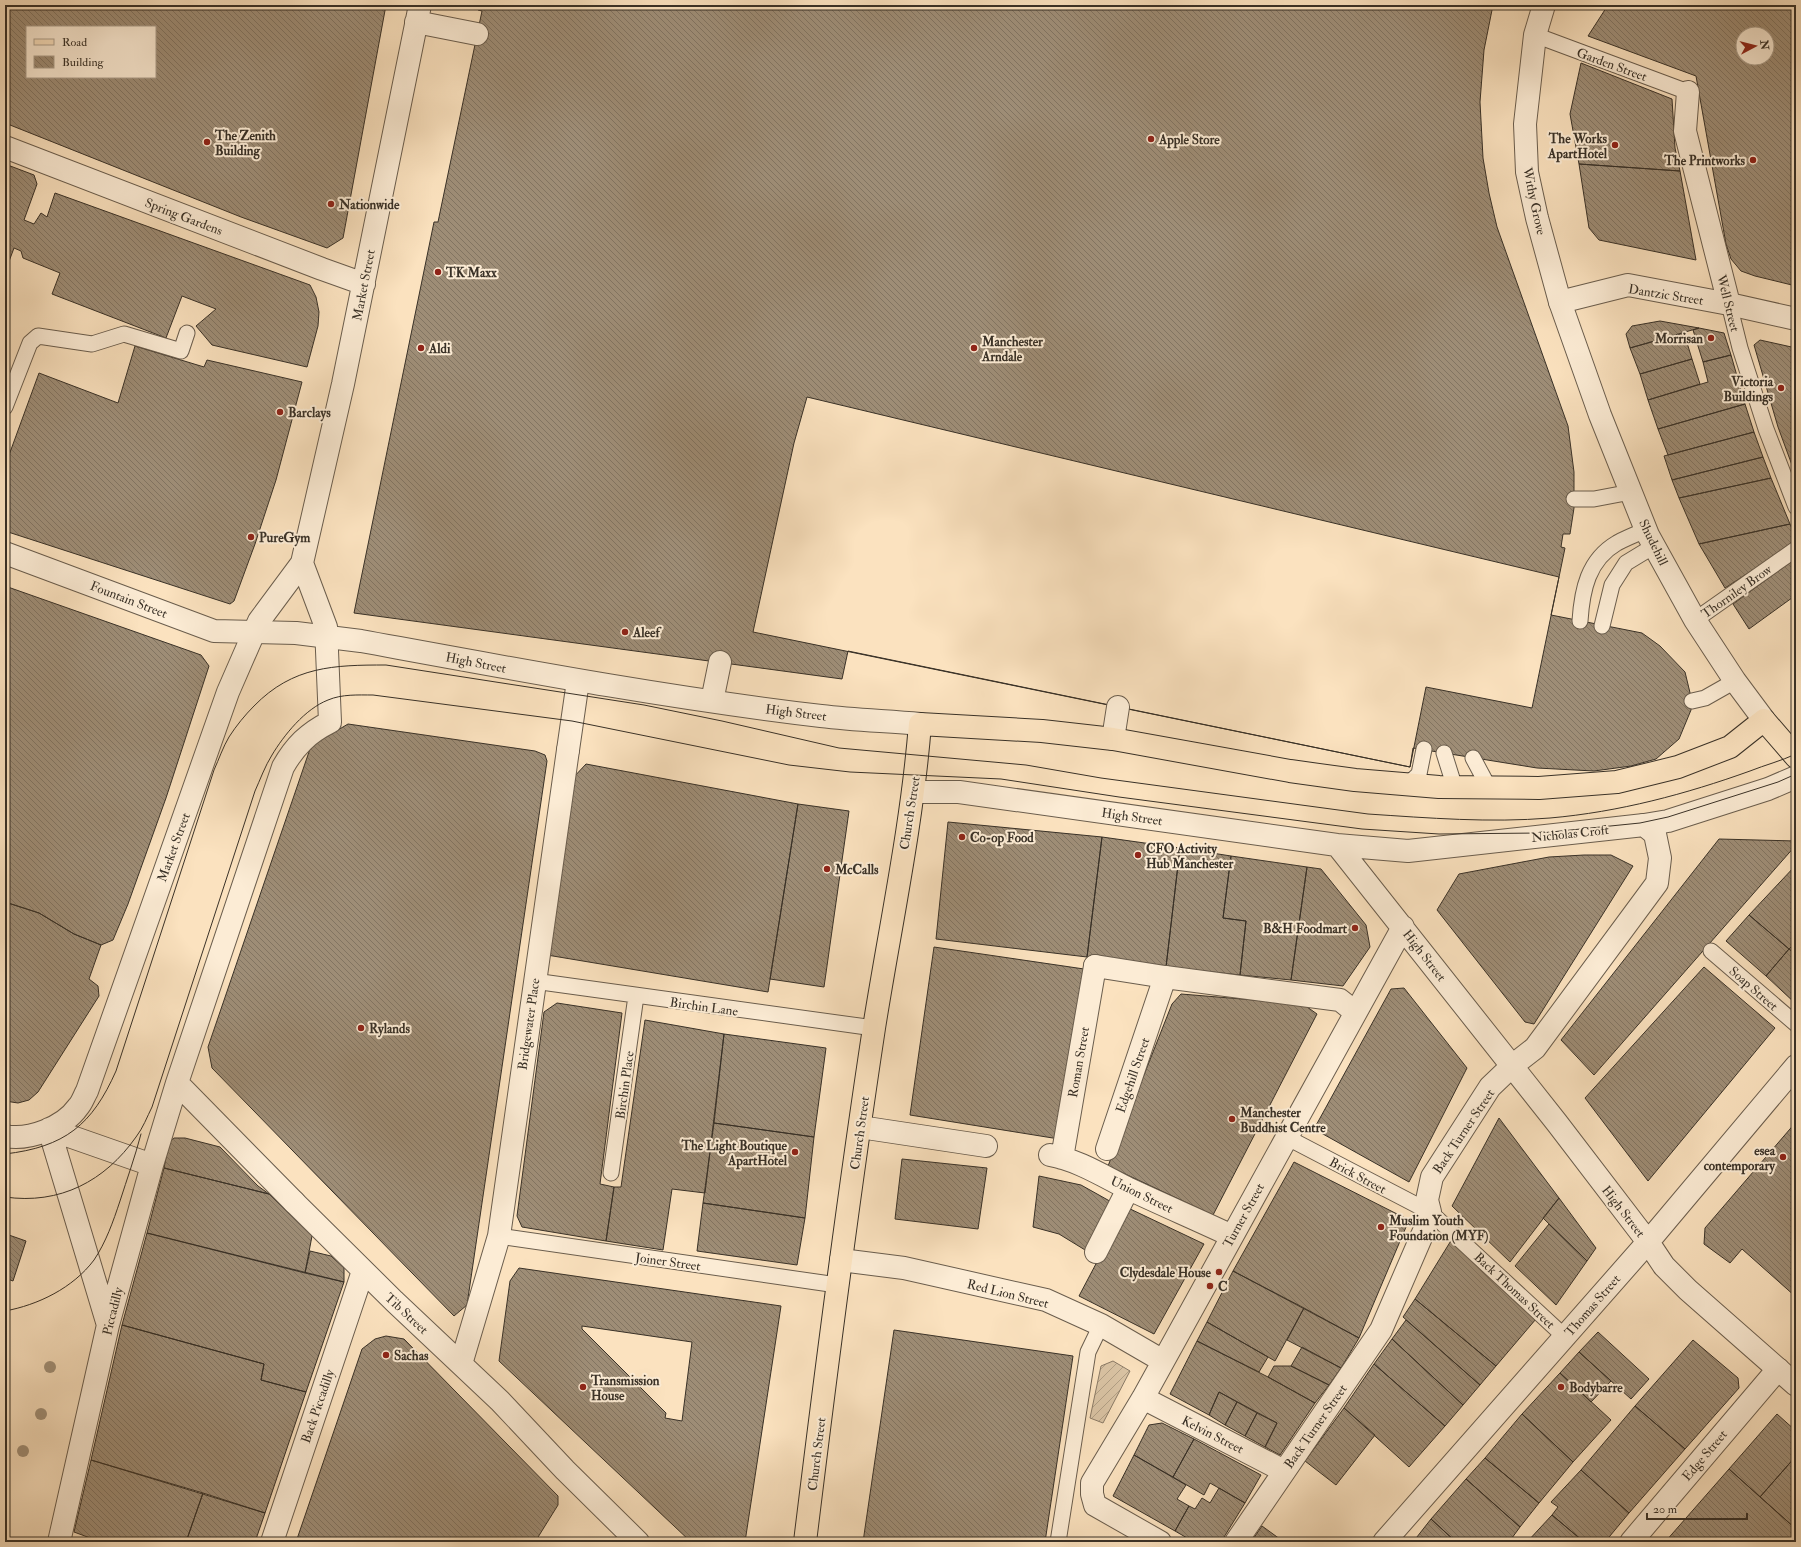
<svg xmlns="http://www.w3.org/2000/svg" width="1801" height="1547" font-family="'IM FELL Double Pica',serif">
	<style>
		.garden { fill: url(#garden-furrows); stroke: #8a7a66 }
		.building { fill: url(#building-back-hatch); stroke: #393127; fill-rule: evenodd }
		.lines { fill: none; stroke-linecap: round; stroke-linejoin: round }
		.service-casing { stroke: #6a5d4d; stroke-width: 17 }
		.pedestrian-casing { stroke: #6a5d4d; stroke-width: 24 }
		.minor-casing { stroke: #6a5d4d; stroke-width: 24 }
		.tertiary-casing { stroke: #6a5d4d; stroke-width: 24 }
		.primary-casing { stroke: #393127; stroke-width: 24 }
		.service { stroke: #fcecd5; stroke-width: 15 }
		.pedestrian { stroke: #fcecd5; stroke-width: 22 }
		.minor { stroke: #fcecd5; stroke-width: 22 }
		.tertiary { stroke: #fcecd5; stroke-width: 22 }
		.primary { stroke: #fbe2bf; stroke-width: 22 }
		.tram { stroke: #393127; stroke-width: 1 }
		.tree { fill: #a29179 }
		.poi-dot { fill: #8f2418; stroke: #fcecd5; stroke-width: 1.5 }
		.labels { text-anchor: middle; stroke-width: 4; stroke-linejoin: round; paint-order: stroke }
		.street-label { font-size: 13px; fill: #393127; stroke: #fcecd5 }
		.poi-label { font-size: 13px; font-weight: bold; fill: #393127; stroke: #fcecd5; text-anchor: start }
	</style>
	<defs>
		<pattern id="garden-furrows" width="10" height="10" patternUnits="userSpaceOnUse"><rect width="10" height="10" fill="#dac4a5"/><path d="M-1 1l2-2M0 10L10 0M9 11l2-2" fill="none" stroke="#b2a086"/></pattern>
		<pattern id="building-back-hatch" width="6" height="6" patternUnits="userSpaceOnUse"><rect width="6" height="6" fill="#9e8d76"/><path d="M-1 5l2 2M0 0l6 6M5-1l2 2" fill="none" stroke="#827461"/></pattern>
	</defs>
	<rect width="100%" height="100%" fill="#fbe2bf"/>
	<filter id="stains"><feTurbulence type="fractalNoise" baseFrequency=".005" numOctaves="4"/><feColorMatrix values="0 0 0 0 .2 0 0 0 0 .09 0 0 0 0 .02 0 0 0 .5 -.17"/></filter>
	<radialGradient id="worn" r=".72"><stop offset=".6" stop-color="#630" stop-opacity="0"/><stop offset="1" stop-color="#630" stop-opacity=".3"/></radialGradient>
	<path class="garden" d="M1113,1361L1130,1371L1103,1423L1090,1418L1101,1366Z"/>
	<path class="building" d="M5,5H386L343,238L327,248L241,217L5,123ZM27,27H155V77H27Z
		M479,5H1493L1484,50L1480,102L1483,158L1489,193L1497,227L1568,426L1574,472V508L1570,534H1563L1561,547L1565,548L1532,708L1426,687L1410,767L848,651L842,679L354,613L434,222H438L482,11L478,10Z
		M1608,5H1796V286L1755,276L1741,271L1731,259L1726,244L1696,76L1588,36ZM1743,34H1767V58H1743Z
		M1581,63L1672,99L1675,148L1680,171L1579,164L1570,114Z
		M5,164L34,175L37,184L24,220L34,224L41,213L47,217L55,193L310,285L316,297L319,312L318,326L307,367L212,345L196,326L216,309L182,296L166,338L52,294L60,273L23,258L21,251L14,248L5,272Z
		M1579,164L1680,171L1696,260L1599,240L1589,228Z
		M1660,321L1699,328L1630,348L1626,334L1632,326Z
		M1699,328L1724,333L1731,355L1703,362L1693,330Z
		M1684,333L1692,359L1640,374L1630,348Z
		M1760,340L1796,348V476L1778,427L1754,345Z
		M135,346L204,367L207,360L302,382L276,480L255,544L234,601L230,604L5,531V466L39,373L118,403Z
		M1731,355L1745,404L1658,429L1648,400L1708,382L1703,362Z
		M1692,359L1700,384L1648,400L1640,374Z
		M807,397L1559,577L1551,615L1642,633L1660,646L1685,672L1692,701L1691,710L1679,739L1656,759L1631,766L1594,771L1537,768L1413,748L1410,767L753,632L794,443Z
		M1745,404L1754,432L1668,455L1658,429Z
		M1754,432L1763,457L1672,480L1664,456Z
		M1763,457L1771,478L1679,498L1672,480Z
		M1771,478L1790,524L1699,544L1679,498Z
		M1790,524L1796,538V542L1725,588L1699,544Z
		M1796,558V595L1749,629L1733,604Z
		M5,586L201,655L209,666L166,798L128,904L113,940L101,945L74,934L39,913L5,902Z
		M348,724L535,751L545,755L547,761L467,1305L454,1316L212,1068L208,1047L311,746Z
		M586,764L798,804L768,992L547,955L572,779Z
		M798,804L849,811L824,987L770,979Z
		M948,822L1102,837L1087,957L936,939Z
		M1102,837L1180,848L1166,967L1087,957Z
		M1719,839L1796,841V845L1594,1075L1561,1040Z
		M1180,848L1231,856L1223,918L1246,921L1240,975L1166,967Z
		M1584,855H1611L1633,866L1534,1024L1525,1022L1437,910L1459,874L1549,857Z
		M1231,856L1307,867L1291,980L1240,975L1246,921L1223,918Z
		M1796,865V942L1789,949L1749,915Z
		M1307,867L1321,869L1366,925L1370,947L1343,986L1291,980Z
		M5,902L39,913L74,934L101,945L89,979L98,986L99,996L38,1092L29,1100L18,1103L5,1101Z
		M1749,915L1789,949L1766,976L1726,941Z
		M1796,942V955L1789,949Z
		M934,947L1084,969L1059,1139L910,1115Z
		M1789,949L1796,955V1004L1766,976Z
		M1704,967L1775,1028L1648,1181L1585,1098Z
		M1404,988L1467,1068L1409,1182L1314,1129L1391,989Z
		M1181,994L1303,1004L1317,1014L1213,1215L1108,1166L1172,1004Z
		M557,1003L622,1013L600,1184L614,1187L606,1241L522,1227L517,1216L544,1012Z
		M645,1020L724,1034L705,1193L672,1189L663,1250L606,1241L614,1187H621Z
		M724,1034L826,1048L814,1137L714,1123Z
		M1499,1118L1559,1198L1510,1262L1452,1206Z
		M1796,1122V1297L1742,1249L1730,1263L1704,1244L1705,1228Z
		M714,1123L814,1137L805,1218L703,1203Z
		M174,1138H185L220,1147L258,1186L269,1194L164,1168L169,1142Z
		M902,1159L987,1168L978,1229L895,1219Z
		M1294,1162L1409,1220L1359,1338L1233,1271Z
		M164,1168L269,1194L312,1236L305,1273L147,1233Z
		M1039,1176L1081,1185L1115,1204L1090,1253L1059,1234L1033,1227Z
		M1559,1198L1596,1248L1587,1261L1543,1218Z
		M703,1203L805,1218L797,1265L697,1251Z
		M1126,1207L1204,1244L1154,1334L1079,1296Z
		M1549,1224L1587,1261L1556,1305L1515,1266Z
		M147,1233L344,1282L306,1392L261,1380L264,1364L122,1325Z
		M6,1234L26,1241L13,1281L5,1278Z
		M1452,1239L1536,1319L1496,1366L1415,1299Z
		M310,1251L331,1256L344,1268V1282L305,1273Z
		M519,1268L781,1306L745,1542H691L499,1361L510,1281ZM582,1326L692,1342L682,1421L665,1418L666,1413L582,1329Z
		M1233,1271L1304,1308L1275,1361L1207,1322Z
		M1415,1299L1496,1366L1480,1385L1403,1317Z
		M1304,1308L1359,1338L1341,1368L1287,1340Z
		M1406,1320L1480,1385L1463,1405L1392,1339Z
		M1207,1322L1268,1357L1259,1372L1197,1341Z
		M122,1325L264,1364L261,1380L306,1392L265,1513L91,1460Z
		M894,1330L1073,1356L1045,1542H863Z
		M1598,1332L1649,1379L1631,1399L1579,1352Z
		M386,1336L404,1339L558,1496V1505L535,1542H296L362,1349L375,1339Z
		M1392,1339L1463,1405L1445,1426L1374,1364Z
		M1693,1340L1738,1378L1739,1388L1685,1449L1635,1406Z
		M1197,1341L1268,1377L1315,1403L1280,1455L1265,1447L1277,1423L1219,1392L1209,1415L1170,1394Z
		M1302,1347L1341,1368L1329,1385L1291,1366Z
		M1579,1352L1611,1381L1591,1402L1560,1373Z
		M1374,1364L1445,1426L1409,1467L1344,1408Z
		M1274,1366H1291L1329,1385L1315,1403L1268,1377Z
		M1560,1373L1611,1420L1573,1462L1522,1414Z
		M1219,1392L1237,1402L1225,1425L1209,1415Z
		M1237,1402L1257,1413L1245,1436L1225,1425Z
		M1635,1406L1685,1449L1629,1513L1581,1470Z
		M1344,1408L1375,1435L1336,1485L1305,1461Z
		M1257,1413L1277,1423L1265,1447L1245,1436Z
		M1522,1414L1573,1462L1539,1503L1485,1458Z
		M1777,1414L1796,1431V1456L1760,1497L1729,1469Z
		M1162,1423L1194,1439L1173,1477L1134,1455L1149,1425Z
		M1194,1439L1261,1475L1245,1503L1210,1483L1204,1495L1173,1477Z
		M1134,1455L1186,1485L1177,1499L1189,1506L1175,1531L1113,1496Z
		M1796,1456V1529L1760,1497Z
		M1485,1458L1539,1503L1520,1527L1466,1479Z
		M91,1460L203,1493L186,1542H101L74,1532Z
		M1729,1469L1796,1529L1795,1542H1665Z
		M1581,1470L1629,1513L1605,1542H1584L1552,1515L1558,1507L1551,1502Z
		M1466,1479L1520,1527L1509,1542H1456L1431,1519Z
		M1219,1488L1245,1503L1221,1542H1194L1175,1531L1189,1506L1195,1509L1202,1498L1210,1503Z
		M203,1493L265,1513L255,1542H186Z
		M1552,1515L1584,1542H1527Z
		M1431,1519L1456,1542H1413Z
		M1262,1526L1284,1542H1251Z"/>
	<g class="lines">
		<g class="service-casing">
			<path id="service" d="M1535,35L1688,92
				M1729,304L1740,348L1766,429L1796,507
				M5,407L30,343L38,336L92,344L124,334L181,351L187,333
				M1574,499H1594L1631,492
				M1695,620L1796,549
				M1580,621C1582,590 1588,560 1617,543C1626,538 1636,534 1646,530
				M1602,626L1612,585L1626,563L1654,546
				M1692,701L1705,698L1735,681
				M1444,753L1455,788
				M1473,758L1489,788
				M1407,785L1419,774L1424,749
				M1711,951L1796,1024
				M534,981L874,1028
				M1286,1137L1430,1212L1565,1337
				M611,1173L636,996
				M499,1236L837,1285
				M1058,1542L1088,1352L1101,1325"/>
		</g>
		<g class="pedestrian-casing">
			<path id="pedestrian" d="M416,22L477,34
				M5,147L322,269L364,284
				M712,701L720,662
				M1113,739L1118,707
				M568,750L578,681
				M1644,825L1668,821L1768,789L1796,777
				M1095,966L1165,977
				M177,1083L294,1202
				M49,1129L108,1325
				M49,1129L152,1165
				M5,1136C29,1141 64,1127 78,1107C82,1103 84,1096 87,1091L228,692L259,621L302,563L343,384L420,5
				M59,1542L108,1325L152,1165L177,1083L283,767C295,746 308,733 330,722L326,627L302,563
				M1384,1542L1648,1242
				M1631,1542L1778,1369"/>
		</g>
		<g class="minor-casing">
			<path id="minor" d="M1688,92L1685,131L1729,304
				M1560,302L1628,285L1729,304L1796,319
				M913,792H959L1337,845L1408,851L1644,825L1655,834L1660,858L1657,883L1535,1048L1512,1066L1490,1087L1432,1177L1427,1200L1430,1212L1426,1226L1381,1330L1236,1542
				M1337,845L1557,1123L1648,1242L1664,1266L1688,1290L1796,1385
				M860,1127L986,1146
				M1107,1149L1165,977L1340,1000L1355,1012
				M1050,1155C1078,1160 1103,1176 1129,1189C1163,1205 1198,1220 1232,1236
				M1062,1158L1095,966
				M294,1202L394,1301L500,1401L565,1470L638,1542
				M1648,1242L1796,1066
				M1096,1252L1128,1189
				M841,1260L904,1268L1046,1300L1101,1325L1163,1361
				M461,1364L499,1236L568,750
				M1143,1398L1284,1471
				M272,1542L363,1271
				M1160,1542L1095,1505L1092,1494V1483L1143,1398L1403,927"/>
		</g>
		<g class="tertiary-casing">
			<path id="tertiary" d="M1544,5L1535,35L1525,124L1527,172L1537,218L1560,302L1600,415L1648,535L1695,620L1735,681L1764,720
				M5,553L214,631L296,633L361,641C514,669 667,698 821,716C854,720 887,721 920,724"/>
		</g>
		<g class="primary-casing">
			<path id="primary" d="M805,1542C826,1370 848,1199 874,1028C890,927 912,826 920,724L1042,731L1113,739L1290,771L1355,780L1439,787L1539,788L1617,782L1678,767L1730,747L1764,720L1796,757"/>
		</g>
		<use href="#service" class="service"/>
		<use href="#pedestrian" class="pedestrian"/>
		<use href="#minor" class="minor"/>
		<use href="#tertiary" class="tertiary"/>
		<use href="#primary" class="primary"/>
		<path class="tram" d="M5,1154C65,1147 92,1125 116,1071L214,770C219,759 223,747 229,737C236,726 245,715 254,706C293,666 334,665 386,665L644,705L722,721L839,748L1026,765L1101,778L1368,814C1429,818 1490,823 1550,818C1619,812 1686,794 1750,771C1765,765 1781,761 1796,754
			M5,1197C60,1205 105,1181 136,1137C143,1128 147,1117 152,1107L255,791C260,780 265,766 272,755C284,735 305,709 328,700C342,694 358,695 373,695L572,721L789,765L850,772L1001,779L1119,797L1362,829L1439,834L1541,833L1640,823L1668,817L1778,782L1796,774
			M5,1311C38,1305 73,1288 94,1260C106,1242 113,1222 120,1201C127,1179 135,1157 141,1134"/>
	</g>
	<g class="tree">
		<circle cx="50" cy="1367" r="6"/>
		<circle cx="41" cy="1414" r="6"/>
		<circle cx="23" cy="1451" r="6"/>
	</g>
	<g class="poi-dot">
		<circle cx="1151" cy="139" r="4"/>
		<circle cx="207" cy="142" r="4"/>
		<circle cx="1615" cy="145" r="4"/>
		<circle cx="1753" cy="160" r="4"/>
		<circle cx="331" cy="204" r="4"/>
		<circle cx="438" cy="272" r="4"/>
		<circle cx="1711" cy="338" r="4"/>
		<circle cx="421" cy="348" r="4"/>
		<circle cx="974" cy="348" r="4"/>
		<circle cx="1781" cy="388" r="4"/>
		<circle cx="280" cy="412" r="4"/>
		<circle cx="251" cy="537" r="4"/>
		<circle cx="625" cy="632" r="4"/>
		<circle cx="962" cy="837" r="4"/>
		<circle cx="1138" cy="855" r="4"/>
		<circle cx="827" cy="869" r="4"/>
		<circle cx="1355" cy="928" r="4"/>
		<circle cx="361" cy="1028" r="4"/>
		<circle cx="1232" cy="1119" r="4"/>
		<circle cx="795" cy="1152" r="4"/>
		<circle cx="1783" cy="1157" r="4"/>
		<circle cx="1381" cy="1227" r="4"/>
		<circle cx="1219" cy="1272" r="4"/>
		<circle cx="1210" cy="1286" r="4"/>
		<circle cx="386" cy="1355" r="4"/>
		<circle cx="583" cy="1387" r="4"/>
		<circle cx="1561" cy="1387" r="4"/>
	</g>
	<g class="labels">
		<g class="street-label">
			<text transform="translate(1612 64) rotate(20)" y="5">Garden Street</text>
			<text transform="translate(1535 201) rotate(78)" y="5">Withy Grove</text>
			<text transform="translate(184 216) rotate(21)" y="5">Spring Gardens</text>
			<text transform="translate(363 285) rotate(-79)" y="5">Market Street</text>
			<text transform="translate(1666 294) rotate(9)" y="5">Dantzic Street</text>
			<text transform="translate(1729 303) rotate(76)" y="5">Well Street</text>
			<text transform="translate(1654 542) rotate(64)" y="5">Shudehill</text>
			<text transform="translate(1736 591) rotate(-35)" y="5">Thorniley Brow</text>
			<text transform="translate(129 599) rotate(21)" y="5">Fountain Street</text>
			<text transform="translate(476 662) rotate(11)" y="5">High Street</text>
			<text transform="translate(796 712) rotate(7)" y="5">High Street</text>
			<text transform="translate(909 813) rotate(-81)" y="5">Church Street</text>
			<text transform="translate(1132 816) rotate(8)" y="5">High Street</text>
			<text transform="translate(1570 833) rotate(-6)" y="5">Nicholas Croft</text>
			<text transform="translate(173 847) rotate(-70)" y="5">Market Street</text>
			<text transform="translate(1425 955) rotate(52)" y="5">High Street</text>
			<text transform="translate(1754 988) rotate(41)" y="5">Soap Street</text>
			<text transform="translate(704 1006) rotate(8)" y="5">Birchin Lane</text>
			<text transform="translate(528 1024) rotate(-82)" y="5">Bridgewater Place</text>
			<text transform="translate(1078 1062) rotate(-80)" y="5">Roman Street</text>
			<text transform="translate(1132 1075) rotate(-71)" y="5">Edgehill Street</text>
			<text transform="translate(624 1085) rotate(-82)" y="5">Birchin Place</text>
			<text transform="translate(1463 1131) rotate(-56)" y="5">Back Turner Street</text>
			<text transform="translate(859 1133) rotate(-82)" y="5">Church Street</text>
			<text transform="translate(1358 1175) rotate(28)" y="5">Brick Street</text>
			<text transform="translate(1142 1194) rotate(26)" y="5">Union Street</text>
			<text transform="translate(1624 1211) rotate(52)" y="5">High Street</text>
			<text transform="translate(1243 1215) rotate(-61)" y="5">Turner Street</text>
			<text transform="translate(668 1261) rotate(8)" y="5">Joiner Street</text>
			<text transform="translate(1515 1290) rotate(43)" y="5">Back Thomas Street</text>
			<text transform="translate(1008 1293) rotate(14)" y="5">Red Lion Street</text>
			<text transform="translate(1592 1305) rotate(-49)" y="5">Thomas Street</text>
			<text transform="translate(112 1311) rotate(-76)" y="5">Piccadilly</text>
			<text transform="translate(407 1313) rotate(43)" y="5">Tib Street</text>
			<text transform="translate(317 1406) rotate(-71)" y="5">Back Piccadilly</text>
			<text transform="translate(1315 1426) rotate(-55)" y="5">Back Turner Street</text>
			<text transform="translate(1213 1434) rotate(27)" y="5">Kelvin Street</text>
			<text transform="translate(816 1454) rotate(-83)" y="5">Church Street</text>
			<text transform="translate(1704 1455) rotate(-50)" y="5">Edge Street</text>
		</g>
		<g class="poi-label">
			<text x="215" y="140">The Zenith<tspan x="215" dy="15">Building</tspan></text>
			<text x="1607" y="143" text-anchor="end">The Works<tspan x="1607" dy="15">ApartHotel</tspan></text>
			<text x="1159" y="144">Apple Store</text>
			<text x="1745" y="165" text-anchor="end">The Printworks</text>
			<text x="339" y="209">Nationwide</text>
			<text x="446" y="277">TK Maxx</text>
			<text x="1703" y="343" text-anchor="end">Morrisan</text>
			<text x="982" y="346">Manchester<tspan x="982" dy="15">Arndale</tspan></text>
			<text x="429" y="353">Aldi</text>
			<text x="1773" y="386" text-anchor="end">Victoria<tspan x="1773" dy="15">Buildings</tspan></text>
			<text x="288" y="417">Barclays</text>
			<text x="259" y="542">PureGym</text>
			<text x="633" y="637">Aleef</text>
			<text x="970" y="842">Co-op Food</text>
			<text x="1146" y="853">CFO Activity<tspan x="1146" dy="15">Hub Manchester</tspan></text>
			<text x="835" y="874">McCalls</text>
			<text x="1347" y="933" text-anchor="end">B&amp;H Foodmart</text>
			<text x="369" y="1033">Rylands</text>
			<text x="1240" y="1117">Manchester<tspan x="1240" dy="15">Buddhist Centre</tspan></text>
			<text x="787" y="1150" text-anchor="end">The Light Boutique<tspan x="787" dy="15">ApartHotel</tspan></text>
			<text x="1775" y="1155" text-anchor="end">esea<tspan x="1775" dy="15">contemporary</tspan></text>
			<text x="1389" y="1225">Muslim Youth<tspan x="1389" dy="15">Foundation (MYF)</tspan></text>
			<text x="1211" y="1277" text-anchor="end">Clydesdale House</text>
			<text x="1218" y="1291">C</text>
			<text x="394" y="1360">Sachas</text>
			<text x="591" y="1385">Transmission<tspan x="591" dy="15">House</tspan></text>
			<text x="1569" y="1392">Bodybarre</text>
		</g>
	</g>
	<rect width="1801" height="1547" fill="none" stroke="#fbe2bf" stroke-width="20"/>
	<rect x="6" y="6" width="1789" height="1535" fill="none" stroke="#393127" stroke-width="2"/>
	<rect x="10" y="10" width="1781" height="1527" fill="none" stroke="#393127"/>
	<rect x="26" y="26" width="130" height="52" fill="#fcecd5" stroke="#aea18f"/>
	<rect x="34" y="39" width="20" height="6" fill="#fbe2bf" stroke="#aea18f"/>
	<text x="62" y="46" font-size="12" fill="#393127">Road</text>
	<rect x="34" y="56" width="20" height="12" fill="url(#building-back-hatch)" stroke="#aea18f"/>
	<text x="62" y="66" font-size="12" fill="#393127">Building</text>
	<g transform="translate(1755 46) rotate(83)"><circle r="19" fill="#fcecd5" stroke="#aea18f"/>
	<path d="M0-3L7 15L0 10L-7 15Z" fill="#8f2418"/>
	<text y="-6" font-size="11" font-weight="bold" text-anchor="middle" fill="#393127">N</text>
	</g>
	<path d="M1647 1513v6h100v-6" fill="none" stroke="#393127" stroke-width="2"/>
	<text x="1653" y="1513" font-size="12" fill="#393127" stroke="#fcecd5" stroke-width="3" paint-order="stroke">20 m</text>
	<rect width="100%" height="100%" filter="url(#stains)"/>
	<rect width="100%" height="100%" fill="url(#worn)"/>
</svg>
